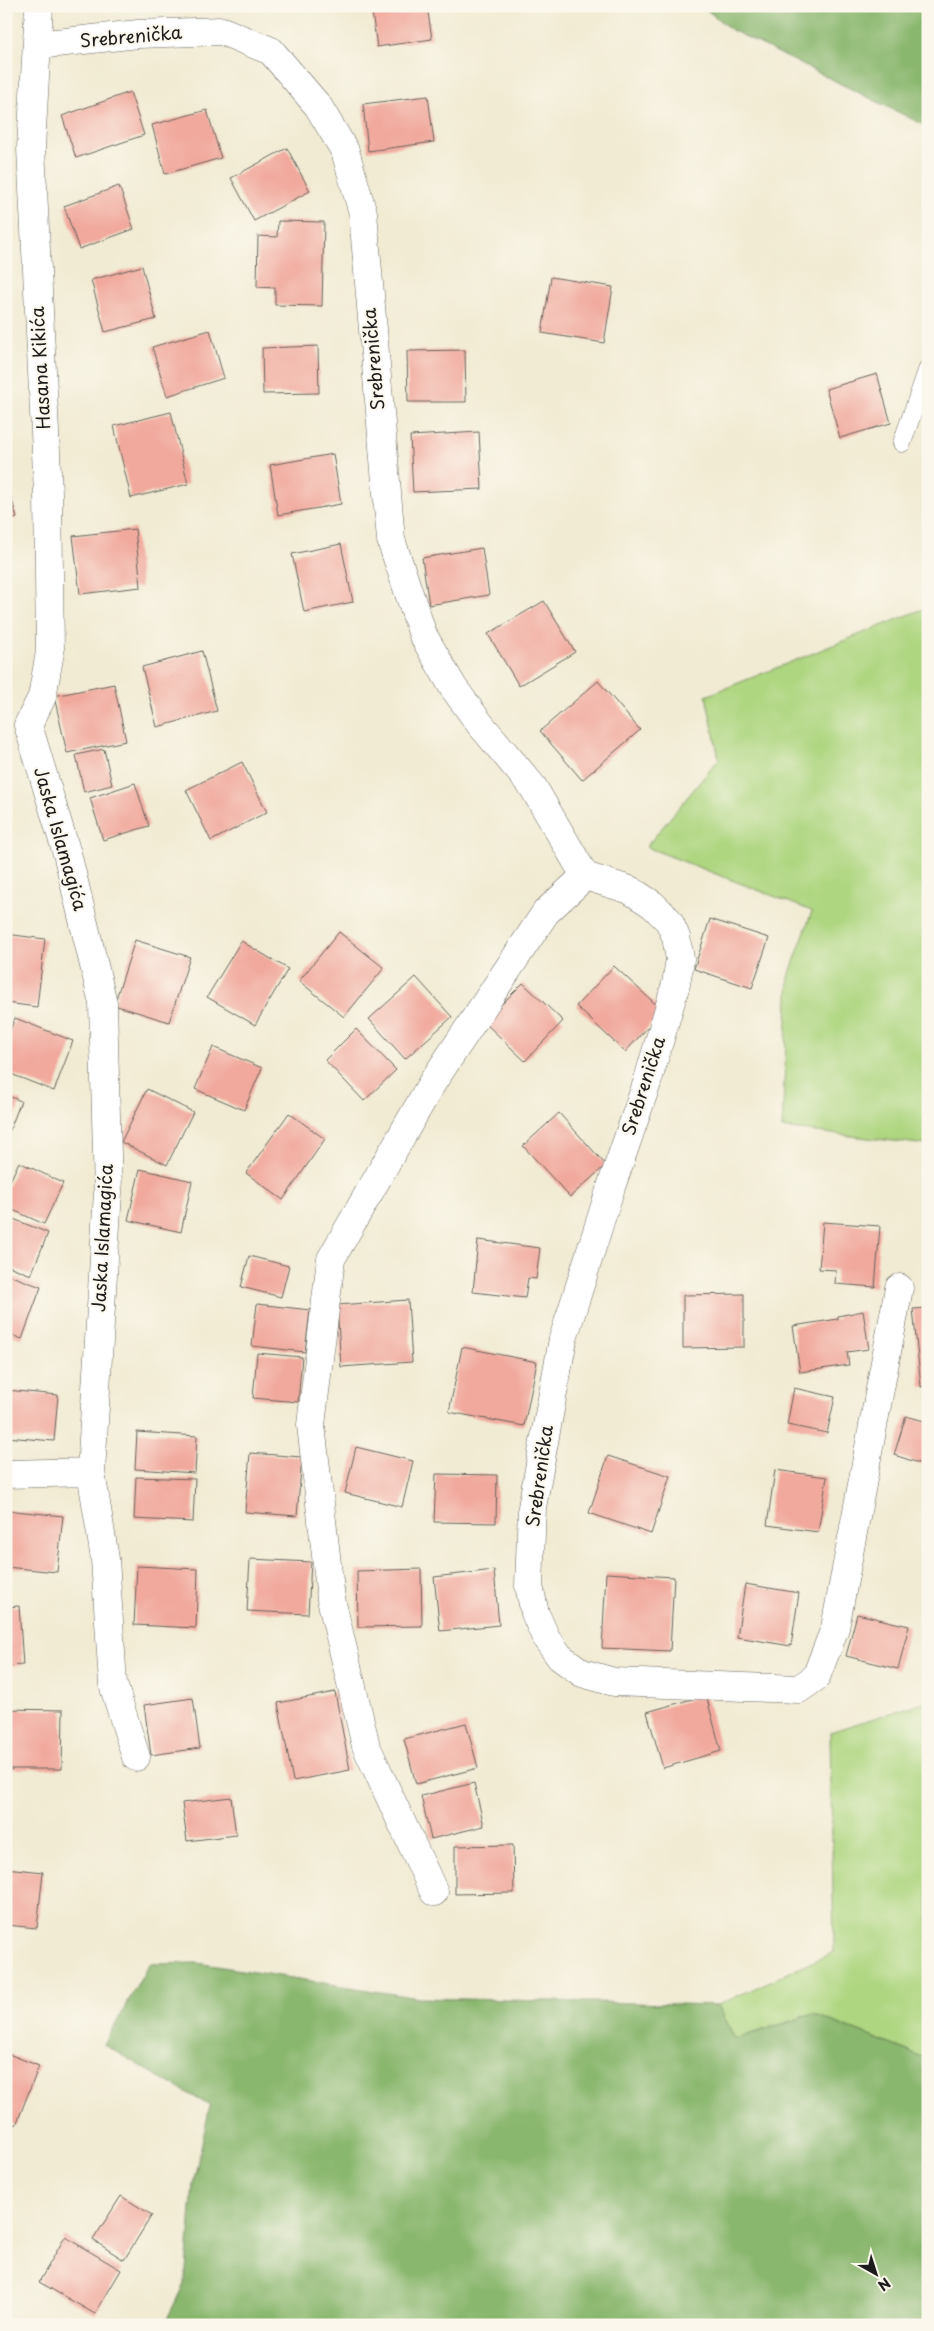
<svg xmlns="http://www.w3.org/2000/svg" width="934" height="2331" font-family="'Playpen Sans',sans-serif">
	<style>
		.green { fill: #aed680; stroke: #65794e }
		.forest { fill: #8ab76e; stroke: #536a45 }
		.building { fill: #f1a99d }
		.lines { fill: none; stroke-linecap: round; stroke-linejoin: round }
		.lane-casing { stroke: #67645c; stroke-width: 19 }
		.street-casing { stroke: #67645c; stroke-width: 29 }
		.lane { stroke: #fff; stroke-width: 18 }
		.street { stroke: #fff; stroke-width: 28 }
		.labels { text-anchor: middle; stroke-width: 4; stroke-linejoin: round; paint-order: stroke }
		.street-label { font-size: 18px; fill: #1c1c1c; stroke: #fbf7ec }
	</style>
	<rect width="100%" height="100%" fill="#fbf7ec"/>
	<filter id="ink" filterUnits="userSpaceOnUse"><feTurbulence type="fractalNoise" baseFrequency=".02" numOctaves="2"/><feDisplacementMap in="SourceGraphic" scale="10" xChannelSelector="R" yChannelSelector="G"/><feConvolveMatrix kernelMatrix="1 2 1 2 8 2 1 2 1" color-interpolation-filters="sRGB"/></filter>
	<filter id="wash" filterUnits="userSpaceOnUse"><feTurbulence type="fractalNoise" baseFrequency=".0096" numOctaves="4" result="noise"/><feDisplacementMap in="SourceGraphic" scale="20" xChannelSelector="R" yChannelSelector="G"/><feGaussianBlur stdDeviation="1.12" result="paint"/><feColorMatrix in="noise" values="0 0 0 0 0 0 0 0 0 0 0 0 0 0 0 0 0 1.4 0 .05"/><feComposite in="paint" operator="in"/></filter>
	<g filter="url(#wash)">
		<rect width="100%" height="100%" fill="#f1ebd3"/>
		<path class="green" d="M928,607V1145L782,1128L789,976L812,911L646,847L719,759L706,696Z
			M928,1701V2059L813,2014L735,2039L718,2005L834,1952L830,1732Z"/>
		<path class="forest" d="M702,6H928V127L730,29Z
			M197,1963L419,1998L718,2005L735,2039L813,2014L928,2059V2325H164L185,2282L193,2184L210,2106L104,2045L149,1964Z"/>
		<g id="blocks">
			<path class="building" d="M371,6H427L432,39L377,47Z
				M130,92L144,135L76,158L62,116Z
				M428,96L434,142L368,151L363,104Z
				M207,110L221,158L165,174L152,125Z
				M287,148L310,191L254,221L231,178Z
				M119,186L134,229L79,249L64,206Z
				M278,221L324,222L322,306L275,305V288L257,287L258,236L277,237Z
				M142,266L156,319L105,332L91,280Z
				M551,277L613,287L604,343L542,333Z
				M210,330L224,378L167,396L152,347Z
				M318,346L319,393L263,394L262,348Z
				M465,350L466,402H408L407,351Z
				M877,374L891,423L840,438L826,389Z
				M171,412L188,484L131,498L114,426Z
				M479,432L482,489L413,492L410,436Z
				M333,454L341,504L278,515L270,465Z
				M7,483L17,518L6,521V484Z
				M135,529L141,587L80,594L73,536Z
				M341,544L353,602L304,612L292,554Z
				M482,548L489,595L429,605L422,558Z
				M544,601L575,652L519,686L488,634Z
				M202,651L217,711L157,727L142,667Z
				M598,681L640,730L582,780L540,731Z
				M114,684L126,741L67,753L54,696Z
				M104,749L112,785L84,792L76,755Z
				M242,762L267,812L211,841L186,790Z
				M135,783L149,826L103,840L90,798Z
				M6,802L12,829L6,830Z
				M710,919L769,938L752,988L694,969Z
				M339,932L384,968L344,1017L299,981Z
				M6,934L45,939L37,1007L6,1003Z
				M135,940L190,957L169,1022L114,1005Z
				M241,941L288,969L255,1025L207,997Z
				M614,966L663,1011L625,1052L576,1006Z
				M416,977L452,1017L405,1059L369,1019Z
				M523,983L563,1021L525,1061L484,1022Z
				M15,1018L73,1041L54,1091L6,1072V1039Z
				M356,1029L396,1070L364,1101L325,1060Z
				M213,1047L262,1068L244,1110L195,1089Z
				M147,1089L193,1112L167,1165L121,1142Z
				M6,1095L21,1101L6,1140Z
				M289,1113L325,1139L283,1200L246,1173Z
				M559,1113L606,1165L570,1197L523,1146Z
				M19,1162L63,1183L44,1224L6,1207V1190Z
				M140,1169L192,1181L181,1232L128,1220Z
				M6,1216L48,1233L31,1275L6,1265Z
				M823,1222L880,1226L875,1287L835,1284L836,1270L819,1269Z
				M478,1240L540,1248L536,1279L528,1278L525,1298L473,1292Z
				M249,1256L289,1266L281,1297L241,1287Z
				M6,1274L41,1287L22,1339L6,1333Z
				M744,1294V1347L683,1348V1295Z
				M408,1300L412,1362L341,1367L337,1305Z
				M257,1304L310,1310L305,1352L252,1346Z
				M928,1308V1386L921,1387L913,1309Z
				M863,1311L869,1349L847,1352L849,1365L800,1372L793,1326L838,1319V1316Z
				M462,1347L537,1362L524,1426L449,1412Z
				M257,1353L302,1357L298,1402L253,1398Z
				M794,1388L835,1397L827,1433L787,1425Z
				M6,1390L58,1395L54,1441L6,1437Z
				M906,1416L928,1422V1466L894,1455Z
				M137,1432L197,1436L195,1473L135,1469Z
				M356,1447L413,1461L402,1507L345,1493Z
				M250,1453L302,1457L297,1516L245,1512Z
				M608,1456L670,1476L651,1534L589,1513Z
				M775,1470L827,1477L818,1532L767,1525Z
				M436,1474L497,1475L496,1523L434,1522Z
				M136,1477L195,1479L193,1522L134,1519Z
				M6,1510L63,1516L57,1572L6,1567Z
				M250,1559L311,1562L308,1614L247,1611Z
				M137,1566L198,1569L196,1628L134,1625Z
				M421,1569L422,1626L358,1627L357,1571Z
				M494,1570L499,1625L440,1631L434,1577Z
				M606,1573L674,1577L670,1651L602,1648Z
				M745,1584L799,1593L791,1646L737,1637Z
				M19,1606L23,1665L6,1666V1607Z
				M857,1614L909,1626L898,1669L846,1656Z
				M335,1692L350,1770L293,1781L278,1703Z
				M706,1695L721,1751L663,1768L647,1712Z
				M193,1698L200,1748L151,1755L144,1705Z
				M6,1709L63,1710L62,1769H6Z
				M466,1723L478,1768L416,1784L404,1739Z
				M474,1783L484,1826L431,1839L421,1796Z
				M231,1797L236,1835L187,1841L182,1803Z
				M513,1845L514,1893L455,1894V1846Z
				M6,1868L43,1872L37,1928L6,1925Z
				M6,2053L39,2066L16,2125L6,2122Z
				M121,2196L152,2215L124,2260L93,2240Z
				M65,2237L121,2270L95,2314L39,2282Z"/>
		</g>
	</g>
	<g filter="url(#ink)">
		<use href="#blocks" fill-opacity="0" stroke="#67645c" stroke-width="1"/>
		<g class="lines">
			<g class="lane-casing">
				<path id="lane" d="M902,443L928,368"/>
			</g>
			<g class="street-casing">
				<path id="street" d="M38,45L138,34L222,31L271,51L318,106L345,151L363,213L391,540L423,635L453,687L480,724L533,787L585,876
					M28,725L68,857L103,1003L108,1192L91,1472L105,1559L113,1684L136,1757
					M28,725L42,697L50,652L48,493L31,148L39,6
					M6,1474L91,1472
					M434,1892L366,1746L331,1599L311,1425L331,1259L432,1083L546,912L585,876L630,890L653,905L669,921L676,937L680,959L676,984L647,1083L611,1187L563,1339L532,1507L529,1586L535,1613L546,1638L560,1657L582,1673L614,1682L799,1689L816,1677L835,1628L899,1288"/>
			</g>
			<use href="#lane" class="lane"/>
			<use href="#street" class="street"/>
		</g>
	</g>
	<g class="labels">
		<g class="street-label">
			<text transform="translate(131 37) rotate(-5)" y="6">Srebrenička</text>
			<text transform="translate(374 359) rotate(-95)" y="6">Srebrenička</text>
			<text transform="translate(41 368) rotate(-93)" y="6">Hasana Kikića</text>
			<text transform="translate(60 839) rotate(74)" y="6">Jaska Islamagića</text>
			<text transform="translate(644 1086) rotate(-72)" y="6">Srebrenička</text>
			<text transform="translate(103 1238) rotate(-87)" y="6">Jaska Islamagića</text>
			<text transform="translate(540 1476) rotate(-82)" y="6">Srebrenička</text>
		</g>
	</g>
	<rect width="934" height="2331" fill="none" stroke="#fbf7ec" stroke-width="25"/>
	<g transform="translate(876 2274) rotate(141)" stroke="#fbf7ec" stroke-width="4" paint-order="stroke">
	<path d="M0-4L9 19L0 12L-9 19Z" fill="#1c1c1c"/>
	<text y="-8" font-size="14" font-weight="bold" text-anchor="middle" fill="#1c1c1c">N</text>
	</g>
</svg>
